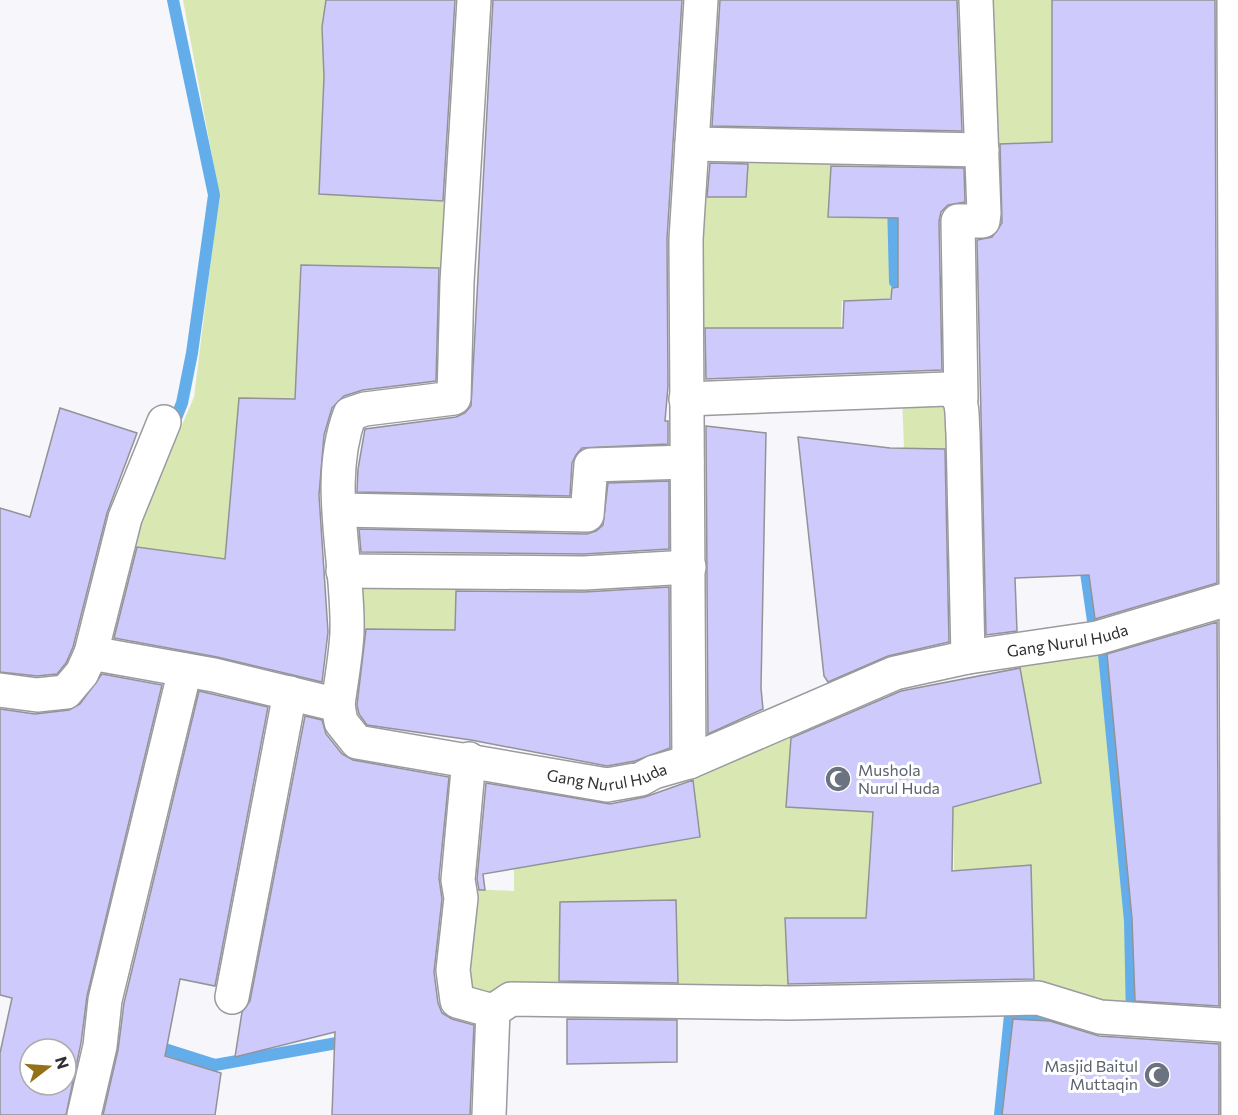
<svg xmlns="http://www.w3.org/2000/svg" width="1238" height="1115" font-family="Commissioner,sans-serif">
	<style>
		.green { fill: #d9e8b3 }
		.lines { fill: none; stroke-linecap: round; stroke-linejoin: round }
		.stream { stroke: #63aeea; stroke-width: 12 }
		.building { fill: #cecafc; stroke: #929297; stroke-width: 1.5; fill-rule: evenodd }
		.minor-casing { stroke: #9a9a9f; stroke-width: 36 }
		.minor { stroke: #fff; stroke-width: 33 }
		.labels { text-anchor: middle; stroke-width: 6; stroke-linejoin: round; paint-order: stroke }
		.street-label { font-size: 16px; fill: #303032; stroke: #fff }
		.worship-label { font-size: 16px; fill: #5b616d; stroke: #fff; text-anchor: start }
	</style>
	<rect width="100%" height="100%" fill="#f6f6fb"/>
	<path class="green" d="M183,0H326L322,27L324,77L319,194L450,202L447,268L301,265L297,353L337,399L239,398L225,559L130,546L194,397L219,194Z
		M979,0H1052V142L985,145Z
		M749,151L831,157L829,217L891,218V298L842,301L841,328H696L697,197H746Z
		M902,394H948L958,449H904Z
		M353,574L457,575L455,630L354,629Z
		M1101,653L1126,919L1130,1010L1034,991L1031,866L954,871L953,807L1041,783L1019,664Z
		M792,729L787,807L873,812L866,918H785L789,997L678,994L675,900L560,904L559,993L459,999L465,889L514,891V838L539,836L541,783L574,787V853L648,846L699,838L693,772Z"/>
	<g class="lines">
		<path class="stream" d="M893,202L895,282L959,283
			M172,428L182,403L192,353L214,195L173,0
			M1084,559L1094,628L1104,654L1130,921L1132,1018
			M152,1045L215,1065L348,1041
			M1000,1115L1010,1015L1062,1019"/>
	</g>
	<path class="building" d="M326,0H455L443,201L319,194L324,77L322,27Z
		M493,0H682L667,239L668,386L665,421H668V444L582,448L576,455L572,463L570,496L357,492L358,469L365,429L456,417L465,413L471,406Z
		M720,0H957L962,131L712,126Z
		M1052,0H1215L1217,583L1095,619L1089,575L1015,578L1017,631L986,635L977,240L992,237L1002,223L1000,144L1052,142Z
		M710,163L748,164L746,197H707Z
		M831,166L964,168L965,202L948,205L941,212L939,221L942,370L706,379L705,328H843L844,301L891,299L892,288L898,287V218L828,217Z
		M301,265L439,268L436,381L363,390L344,396L332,408L324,435L319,495L328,632L322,682L217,657L114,638L137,547L225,559L239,398L295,399Z
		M60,408L137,433L107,513L73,647L66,663L57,674L37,676L0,672V508L30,517Z
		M706,426L766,433L761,688L763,709L708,734Z
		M798,437L890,448L945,449L949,642L888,656L828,682L824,676Z
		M669,481V549L584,554L361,552L359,529L587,534L596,531L603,525L608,483Z
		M669,587L670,748L635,761L607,766L471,740L367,725L359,714L357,705L366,629L455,630L456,591L584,592Z
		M1217,622L1219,1006L1135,1001L1132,919L1107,654Z
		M1020,668L1041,783L953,807L952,871L1031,865L1034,979L788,984L785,918H866L873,812L786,807L791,738L901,691Z
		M102,674L162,685L87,996L81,1043L66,1115H0V1053L12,998L0,995V709L35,714L69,710L80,704ZM30,1049H66V1085H30Z
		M199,691L268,707L215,986L180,979L165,1056L221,1073L215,1115H103L118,1050L124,1003Z
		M305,716L322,720L326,734L342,754L353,760L449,777L439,878L442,899L434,972L438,1003L442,1013L452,1019L474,1025L470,1115H332L335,1032L235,1057L242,1012L250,1001Z
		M693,780L700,837L483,874L485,890H479L477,879L486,783L610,804L645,797Z
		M676,900L678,983L559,981L560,902Z
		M567,1019L677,1020V1062L567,1064Z
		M1013,1019L1050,1021L1099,1036L1219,1044V1115H1002Z"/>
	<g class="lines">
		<g class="minor-casing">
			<g id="minor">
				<path d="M1234,0L1238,1115"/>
				<path d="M692,144L982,150"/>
				<path d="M961,398L958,221H983L984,213L976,0"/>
				<path d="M686,399L947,389C966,396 961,415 963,433L968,657"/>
				<path d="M340,510L587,515L591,465L687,462"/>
				<path d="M343,571L584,573L689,567"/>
				<path d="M91,653L125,518L164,422"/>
				<path id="s1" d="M0,690L37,695L66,692L82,673L91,653L214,675L338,705L341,722L357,742L607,785L641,779L654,772L689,762L895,673L968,657L1097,638L1238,596"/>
				<path d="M338,705C341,681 346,656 347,632C349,560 324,483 350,414L365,409L454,398L457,282L474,0"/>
				<path d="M469,759L458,880L461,898L453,970L457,1001L493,1011L489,1115"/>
				<path d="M689,762L686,239L701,0"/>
				<path d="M232,997L290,693"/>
				<path d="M493,1011L511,999L789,1003L1038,998L1100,1017L1237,1026"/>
				<path d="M84,1115L100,1046L105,1000L185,670"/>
			</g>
		</g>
		<use href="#minor" class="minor"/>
	</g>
	<defs>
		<g id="mosque-disc" transform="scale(1.35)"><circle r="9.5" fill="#6b7280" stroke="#fff"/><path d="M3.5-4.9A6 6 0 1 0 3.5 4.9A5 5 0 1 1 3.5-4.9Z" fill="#fff"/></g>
	</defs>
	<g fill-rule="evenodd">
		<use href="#mosque-disc" x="838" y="779"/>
		<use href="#mosque-disc" x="1157" y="1075"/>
	</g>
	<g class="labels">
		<g class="street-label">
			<text dy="6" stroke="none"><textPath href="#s1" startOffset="1148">Gang Nurul Huda</textPath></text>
			<text dy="6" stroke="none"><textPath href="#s1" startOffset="663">Gang Nurul Huda</textPath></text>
		</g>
		<g class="worship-label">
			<text x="858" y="776">Mushola<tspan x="858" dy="18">Nurul Huda</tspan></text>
			<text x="1138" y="1072" text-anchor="end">Masjid Baitul<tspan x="1138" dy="18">Muttaqin</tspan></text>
		</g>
	</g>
	<g transform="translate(48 1067) rotate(73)"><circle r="28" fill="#ffffff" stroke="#acacad" stroke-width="1.5"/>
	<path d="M0-4.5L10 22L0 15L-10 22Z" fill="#947119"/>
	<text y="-9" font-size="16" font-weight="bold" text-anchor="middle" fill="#303032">N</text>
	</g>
</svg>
